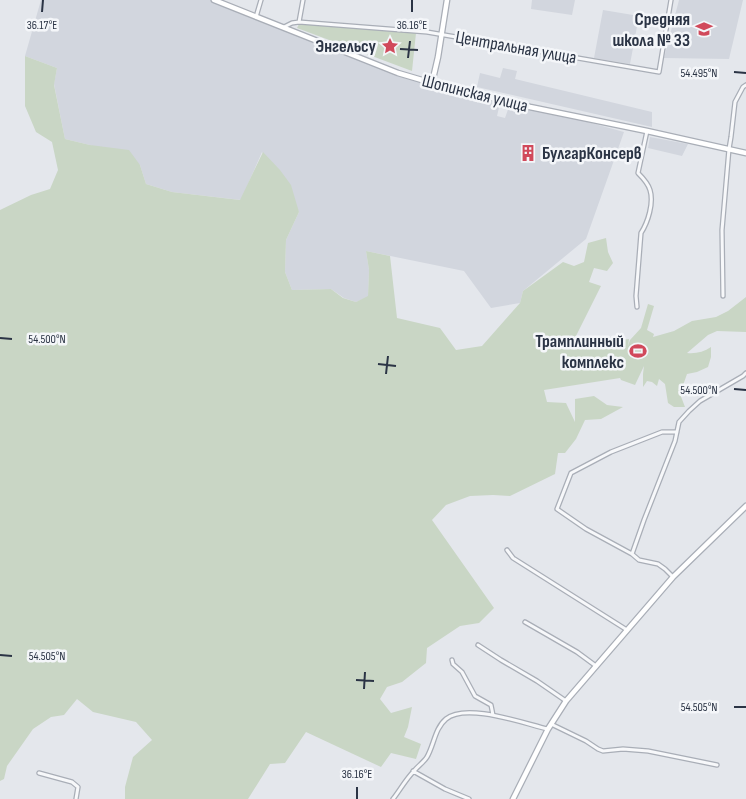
<svg xmlns="http://www.w3.org/2000/svg" width="746" height="799" font-family="'Sofia Sans Condensed',sans-serif">
	<style>
		.built { fill: #d2d6de }
		.green { fill: #c9d6c5 }
		.lines { fill: none; stroke-linecap: round; stroke-linejoin: round }
		.street-casing { stroke: #a9aeb7; stroke-width: 5.5 }
		.secondary-casing { stroke: #a9aeb7; stroke-width: 7 }
		.street { stroke: #f7f8fa; stroke-width: 3 }
		.secondary { stroke: #fff; stroke-width: 4.5 }
		.ticks { fill: none; stroke: #2b3445; stroke-width: 2 }
		.labels { text-anchor: middle; stroke-width: 5; stroke-linejoin: round; paint-order: stroke }
		.poi-label { font-size: 18px; font-weight: bold; fill: #2b3445; stroke: #f4f6f9; text-anchor: end }
		.street-label { font-size: 18px; fill: #2b3445; stroke: #f4f6f9 }
		.ticks-label { font-size: 12px; text-anchor: middle; fill: #2b3445; stroke: #f4f6f9; stroke-width: 5; stroke-linejoin: round; paint-order: stroke }
	</style>
	<rect width="100%" height="100%" fill="#e4e7ec"/>
	<path class="built" d="M41,0H215L433,85L501,99L497,116L505,118L511,101L624,132L586,239L523,291L520,303L491,308L464,271L366,251L369,270L368,297L356,302L344,298L331,289L292,290L285,272L286,240L299,212L262,152L241,200L172,192L146,184L140,165L90,145L65,139L54,84L57,68L25,56Z
		M532,0H575L572,15L531,9Z
		M679,0H743L729,59L664,58Z
		M603,10L639,16L630,64L594,58Z
		M503,68L517,71L515,79L652,112V127L477,87L480,73L500,78Z
		M650,137L688,144L682,156L648,148Z"/>
	<path class="green" d="M299,24L416,33L412,71L297,28Z
		M25,56L57,68L54,85L65,139L90,145L129,150L140,165L146,184L172,192L240,200L263,152L280,170L291,185L299,212L286,240L285,272L292,290L331,289L343,298L356,302L368,296L369,270L366,251L390,256L397,318L440,328L456,350L482,346L520,303L523,291L563,262L574,266L584,262L588,243L606,238L608,252L613,263L607,271L594,268L589,282L601,286L571,346L629,339L628,346L630,340L641,328L648,304L654,306L647,330L654,334L653,337L674,331L692,321L716,317L728,311L746,297V332L717,331L708,335L687,353C695,354 704,352 711,347V357L708,367L697,372L687,374L680,394L685,407H674L668,403L665,384L659,379L657,386L652,382L647,381L643,387V374L644,366L635,385L621,380L620,378L544,390L547,402L566,403L575,422V399L594,396L607,405L623,407L601,419L585,420L576,439L565,453H558L555,474L510,496L493,495L470,496L446,505L432,520L494,608L479,623L460,626L427,648L426,663L402,682L387,687L380,699L391,713L412,707L408,727L404,737L421,744L416,759L391,753L381,767L306,732L285,763L270,764L248,799H125V787L133,757L152,740L136,722L93,712L77,699L64,715L51,717L33,729L7,766L4,779L0,781V210L31,195L50,189L58,170L52,142L36,132L25,106Z"/>
	<g class="lines">
		<g class="street-casing">
			<path id="street" d="M256,17L261,0
				M299,22L303,0
				M284,27L292,23L299,22L427,32L659,72L671,0
				M723,296L722,230L729,149L731,137L735,102L743,87L746,85
				M637,307L636,296L641,233C648,222 654,203 650,190C648,183 643,178 638,173L647,131
				M507,550L513,558L627,630
				M632,554L644,520L675,441L679,422L689,411L700,401L743,376L746,373
				M673,577L665,569L658,564L639,560L632,554L586,529L557,509L571,473L611,452L662,432H677
				M525,622L577,652L596,666
				M478,645L501,660L537,681L566,701
				M452,660L453,664L462,672L475,696L491,705L493,715
				M551,724L586,741L598,749L603,751L623,749L648,751L717,765
				M413,771L445,789L469,799
				M39,773L72,782L78,787L76,799
				M393,799C400,790 406,779 414,771C418,766 424,762 427,757C434,745 435,728 446,719C466,702 525,724 548,729"/>
		</g>
		<g class="secondary-casing">
			<path id="secondary" d="M214,0L398,73L432,83L530,107L647,131L746,153
				M432,83L438,57L447,0
				M513,799L548,729L566,701L673,577L746,506"/>
		</g>
		<use href="#street" class="street"/>
		<use href="#secondary" class="secondary"/>
	</g>
	<path class="ticks" d="M42,12L43,0M412,12V0M400,49L418,50M408,58L410,41M734,72L746,73M0,338L12,339M378,364L396,366M386,374L388,356M734,389L746,390M0,655L12,656M356,680L374,681M364,689L365,672M734,707H746M357,799V787"/>
	<defs>
		<g id="school-bare" transform="scale(1.35)"><path d="M0-5L7-2L0 1L-7-2ZM-4 1L0 2.5L4 1V4Q0 6-4 4Z" fill="#d1495b" stroke="#f4f6f9" stroke-width="2.5" paint-order="stroke"/></g>
		<g id="sight-bare" transform="scale(1.35)"><path d="M0-6L1.8-2.2L6-1.7L2.9 1.2L3.7 5.4L0 3.3L-3.7 5.4L-2.9 1.2L-6-1.7L-1.8-2.2Z" fill="#d1495b" stroke="#f4f6f9" stroke-width="2.5" paint-order="stroke"/></g>
		<g id="building-bare" transform="scale(1.35)"><path d="M-4-6H4V6H1V3H-1V6H-4ZM-2.5-4.3h1.7v1.8h-1.7ZM.8-4.3h1.7v1.8H.8ZM-2.5-1h1.7V.8h-1.7ZM.8-1h1.7V.8H.8Z" fill="#d1495b" stroke="#f4f6f9" stroke-width="2.5" paint-order="stroke"/></g>
		<g id="stadium-bare" transform="scale(1.35)"><path d="M0-5a6.5 5 0 1 0 0 10a6.5 5 0 1 0 0-10ZM-3.5-1.8h7v3.6h-7Z" fill="#d1495b" stroke="#f4f6f9" stroke-width="2.5" paint-order="stroke"/></g>
	</defs>
	<g fill-rule="evenodd">
		<use href="#school-bare" x="704" y="29"/>
		<use href="#sight-bare" x="390" y="46"/>
		<use href="#building-bare" x="528" y="153"/>
		<use href="#stadium-bare" x="638" y="351"/>
	</g>
	<g class="labels">
		<g class="poi-label">
			<text x="690" y="25">Средняя<tspan x="690" dy="21">школа № 33</tspan></text>
			<text x="376" y="52">Энгельсу</text>
			<text x="542" y="159" text-anchor="start">БулгарКонсерв</text>
			<text x="624" y="347">Трамплинный<tspan x="624" dy="21">комплекс</tspan></text>
		</g>
		<g class="street-label">
			<text transform="translate(516 47) rotate(10)" y="6">Центральная улица</text>
			<text transform="translate(475 93) rotate(14)" y="6">Шопинская улица</text>
		</g>
	</g>
	<g class="ticks-label">
		<text x="42" y="29">36.17°E</text>
		<text x="412" y="29">36.16°E</text>
		<text x="699" y="77">54.495°N</text>
		<text x="47" y="343">54.500°N</text>
		<text x="699" y="394">54.500°N</text>
		<text x="47" y="660">54.505°N</text>
		<text x="699" y="711">54.505°N</text>
		<text x="357" y="778">36.16°E</text>
	</g>
</svg>
